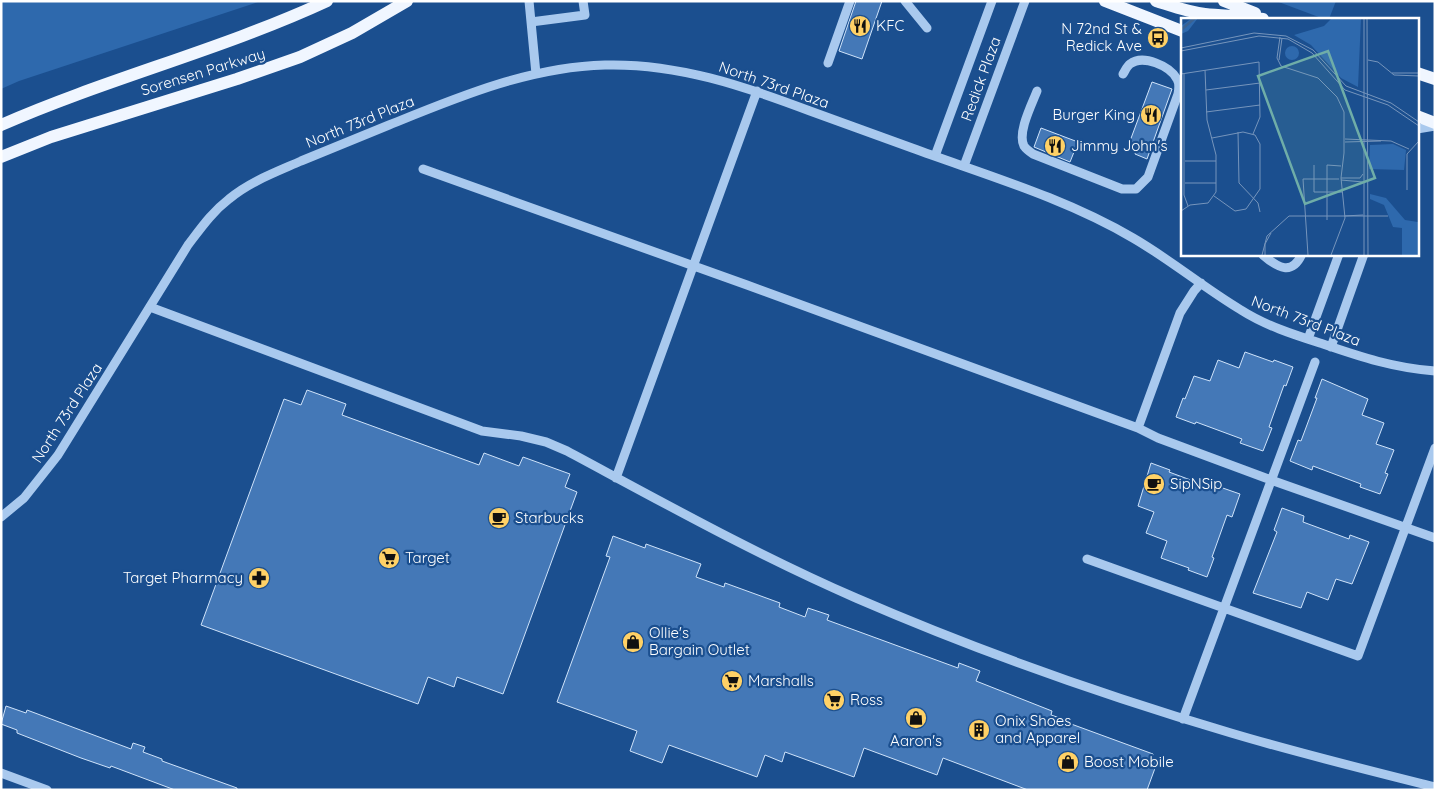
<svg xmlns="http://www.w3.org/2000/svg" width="1436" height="791" font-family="Quicksand,sans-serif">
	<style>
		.green { fill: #2e69ad }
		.building { fill: #4478b7; stroke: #cfe3fa }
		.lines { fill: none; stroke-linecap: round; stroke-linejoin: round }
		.minor { stroke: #a9c9ee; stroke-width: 9 }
		.major { stroke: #f0f6ff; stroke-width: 12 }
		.labels { text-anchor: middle; stroke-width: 4.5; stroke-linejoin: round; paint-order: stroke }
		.poi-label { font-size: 15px; fill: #fff; stroke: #1b4f8f; text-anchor: start }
		.street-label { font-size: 15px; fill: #fff; stroke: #1b4f8f }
		.inset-river { fill: none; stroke: #3c6290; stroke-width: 2.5 }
		.inset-road { fill: none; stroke: #7695bc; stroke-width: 1 }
		.view { fill: #6fada8; fill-opacity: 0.15; stroke: #6fada8; stroke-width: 2.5 }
		.inset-edge { fill: none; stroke: #fff; stroke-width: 2.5 }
	</style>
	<rect width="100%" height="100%" fill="#1b4f8f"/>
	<path class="green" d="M1,1H261L19,81L1,89Z
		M1276,1H1336L1329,19H1324Z"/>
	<path class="building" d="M856,1H882L862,59L839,51Z
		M1152,82L1172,89L1147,159L1135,154L1138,145L1130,141Z
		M1041,128L1078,142L1070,162L1034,147Z
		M1245,352L1273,362L1274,360L1293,367L1286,386L1284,385L1269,427L1272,428L1263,451L1240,443L1242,439L1196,422L1195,424L1176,417L1183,398L1185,399L1194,376L1210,381L1218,360L1239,368Z
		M1322,379L1368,399L1362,415L1384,423L1376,444L1394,450L1385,473L1388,474L1380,494L1360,487L1361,484L1313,466L1312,470L1290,461L1298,440L1301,441L1317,398H1315Z
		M307,390L346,404L342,415L479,465L484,453L519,466L523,457L570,474L565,487L577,492L503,694L457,677L454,687L428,677L418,704L201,625L284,399L301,405Z
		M1151,463L1170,470L1169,472L1215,489L1217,486L1240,494L1232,517L1227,515L1212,557L1214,558L1207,577L1188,570L1189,568L1161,558L1167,541L1146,533L1154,512L1138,506Z
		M1282,508L1304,516L1303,522L1349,539L1350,535L1369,542L1352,584L1336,579L1328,600L1307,592L1301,608L1253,593L1277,532L1274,530Z
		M613,536L645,548L646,544L701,564L696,577L724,587L725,583L780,603L779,607L805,617L808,608L829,615L827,620L958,668L959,663L980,671L976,681L1052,711L1051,715L1063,719V721L1153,754L1152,758L1158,760L1147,790H1028L943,758L937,775L864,748L854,777L785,752L782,762L765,755L757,777L669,745L662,763L630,751L637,731L557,702L610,557L606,556Z
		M6,706L26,713L27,710L131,749L133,743L145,747L143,752L162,759V761L237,788V790H175L111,766L110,768L81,758L17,733V730L1,724Z"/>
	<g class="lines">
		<path class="minor" d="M529,1L536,74
			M905,1L927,28
			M531,22L585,15L583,1
			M828,63L850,1
			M1037,91C1032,104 1017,133 1024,146C1026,149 1030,152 1033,154L1122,189H1136L1148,177L1178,94C1179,89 1180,84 1177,79C1170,66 1143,54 1130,64C1127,66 1125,71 1123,74
			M1417,129L1435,126
			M935,156L992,1
			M964,166L1025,1
			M423,169L747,285L1138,428L1158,438L1271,480L1435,538
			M1263,255C1278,268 1292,276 1302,254
			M150,307L482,431L521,436L546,442L567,451C662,502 757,555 856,598C978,651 1103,695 1231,733C1298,753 1367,770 1435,787
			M1308,339L1339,254
			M1331,347L1364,254
			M1138,428L1180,313L1194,291L1201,283
			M616,478L757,91
			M1,517L24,498L58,455L188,245C201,228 212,212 229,199C249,182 276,172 301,161C330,149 360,137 389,125C458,97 529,67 605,65C677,63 744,86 810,111C844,123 878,136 912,148C986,175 1065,198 1133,238C1171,260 1204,288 1241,310C1266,326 1295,335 1323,344C1361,357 1394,368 1435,371
			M1087,559L1358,656L1435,448
			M1183,719L1315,362
			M1,773L47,790"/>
		<path class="major" d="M1105,1L1182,31
			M1156,1C1172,6 1188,12 1205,14C1224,16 1244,16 1263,19
			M1224,1L1255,13
			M1417,73L1435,79
			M1417,116L1435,123
			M1,125C108,78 221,50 327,1
			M1,157L51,137L237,79L300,57L352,33L407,1"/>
	</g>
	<defs>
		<g id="restaurant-disc" transform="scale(1.125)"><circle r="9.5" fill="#ffd166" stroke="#1b4f8f"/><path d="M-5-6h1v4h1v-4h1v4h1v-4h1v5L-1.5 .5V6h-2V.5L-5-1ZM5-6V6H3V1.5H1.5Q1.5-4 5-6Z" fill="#111"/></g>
		<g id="bus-disc" transform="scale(1.125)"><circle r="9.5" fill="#ffd166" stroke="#1b4f8f"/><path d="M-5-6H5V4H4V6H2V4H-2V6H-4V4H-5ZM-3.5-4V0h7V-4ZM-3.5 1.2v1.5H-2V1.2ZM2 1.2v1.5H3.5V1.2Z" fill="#111"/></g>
		<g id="cafe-disc" transform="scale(1.125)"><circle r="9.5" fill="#ffd166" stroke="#1b4f8f"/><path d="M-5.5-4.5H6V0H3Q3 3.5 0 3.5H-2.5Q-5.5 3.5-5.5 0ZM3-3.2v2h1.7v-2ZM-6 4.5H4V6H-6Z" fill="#111"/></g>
		<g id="supermarket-disc" transform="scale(1.125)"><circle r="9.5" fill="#ffd166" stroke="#1b4f8f"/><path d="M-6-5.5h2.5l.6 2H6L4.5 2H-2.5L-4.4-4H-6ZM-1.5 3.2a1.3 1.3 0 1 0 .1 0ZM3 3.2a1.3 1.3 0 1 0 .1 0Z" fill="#111"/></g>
		<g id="pharmacy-disc" transform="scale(1.125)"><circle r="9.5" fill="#ffd166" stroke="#1b4f8f"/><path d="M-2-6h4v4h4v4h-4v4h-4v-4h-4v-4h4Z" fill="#111"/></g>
		<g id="shop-disc" transform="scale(1.125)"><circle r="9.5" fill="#ffd166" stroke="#1b4f8f"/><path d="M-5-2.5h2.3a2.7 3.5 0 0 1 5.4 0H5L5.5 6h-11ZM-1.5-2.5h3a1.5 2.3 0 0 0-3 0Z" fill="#111"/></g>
		<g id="building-disc" transform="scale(1.125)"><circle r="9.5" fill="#ffd166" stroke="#1b4f8f"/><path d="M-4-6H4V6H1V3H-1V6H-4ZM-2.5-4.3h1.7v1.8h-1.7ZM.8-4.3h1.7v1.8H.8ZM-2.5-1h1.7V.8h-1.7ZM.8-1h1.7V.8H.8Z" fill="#111"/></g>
	</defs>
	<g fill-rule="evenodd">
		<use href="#restaurant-disc" x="860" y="26"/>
		<use href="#bus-disc" x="1158" y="38"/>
		<use href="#restaurant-disc" x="1151" y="115"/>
		<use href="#restaurant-disc" x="1055" y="146"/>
		<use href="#cafe-disc" x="1154" y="484"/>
		<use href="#cafe-disc" x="499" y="518"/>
		<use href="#supermarket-disc" x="389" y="558"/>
		<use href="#pharmacy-disc" x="259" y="578"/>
		<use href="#shop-disc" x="633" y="642"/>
		<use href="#supermarket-disc" x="732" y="681"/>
		<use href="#supermarket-disc" x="834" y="700"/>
		<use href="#shop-disc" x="916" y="718"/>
		<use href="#building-disc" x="979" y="730"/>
		<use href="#shop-disc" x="1068" y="762"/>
	</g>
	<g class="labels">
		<g class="poi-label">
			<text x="876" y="31">KFC</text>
			<text x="1142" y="34" text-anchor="end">N 72nd St &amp;<tspan x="1142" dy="17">Redick Ave</tspan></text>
			<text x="1135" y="120" text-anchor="end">Burger King</text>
			<text x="1071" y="151">Jimmy John's</text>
			<text x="1170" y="489">SipNSip</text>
			<text x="515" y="523">Starbucks</text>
			<text x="405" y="563">Target</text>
			<text x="243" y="583" text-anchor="end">Target Pharmacy</text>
			<text x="649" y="638">Ollie's<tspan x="649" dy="17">Bargain Outlet</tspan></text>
			<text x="748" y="686">Marshalls</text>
			<text x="850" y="705">Ross</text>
			<text x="995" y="726">Onix Shoes<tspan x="995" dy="17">and Apparel</tspan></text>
			<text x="916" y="746" text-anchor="middle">Aaron's</text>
			<text x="1084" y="767">Boost Mobile</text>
		</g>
		<g class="street-label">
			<text transform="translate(203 72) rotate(-17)" y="5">Sorensen Parkway</text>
			<text transform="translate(981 79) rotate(-70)" y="5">Redick Plaza</text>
			<text transform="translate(774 85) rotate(19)" y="5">North 73rd Plaza</text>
			<text transform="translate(360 122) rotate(-22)" y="5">North 73rd Plaza</text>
			<text transform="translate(1306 321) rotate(21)" y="5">North 73rd Plaza</text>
			<text transform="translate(67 413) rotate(-57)" y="5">North 73rd Plaza</text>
		</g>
	</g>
	<g transform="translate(1181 18)">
		<rect width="238" height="238" fill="#1b4f8f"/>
		<path d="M11,0H17L7,13L0,16V8ZM151,0H180L177,69L160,60L130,27L113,17L143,8ZM104 35a7 7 0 1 1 14 0a7 7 0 1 1-14 0ZM212,126L225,132L223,152L188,151L189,127ZM189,176L205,180L224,202L237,204V237H221V210L212,209L203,187L189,181Z" fill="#2e69ad"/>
		<path class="inset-river" d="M0,12L14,0"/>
		<path class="inset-road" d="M183,0V237M186,0L187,237M99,19L96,40L100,48L137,60L156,79L163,94V135L160,160L164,200L150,237M0,30L73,15L105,18L132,32L165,68L210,85L238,104M0,33L78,18L107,21L131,35L164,72L207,87L238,108M98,42L101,20M187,42L197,44L213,57L238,58M211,55H238M0,56L78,44L79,99L72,116M3,56V177L7,188M25,72L79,65M25,94L79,87M57,114L58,165L77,185L79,194M31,120L62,114L74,117L79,126V171L65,191L54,193L33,178M164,121L210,123L228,131M164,124L200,123M4,143H35M133,147V174H161M160,160H179L182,156M160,162L182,164M4,165H35M226,172V136L238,123M0,193L9,187L27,185L35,174V137L26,102L24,52M163,198L182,197M146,202V147L160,148M81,237L86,218L108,198H207M84,237V226L90,215M127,237L122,161H158"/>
		<path class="view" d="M147,33L194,160L124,186L77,58Z"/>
		<rect width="238" height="238" class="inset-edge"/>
	</g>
	<rect width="1436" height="791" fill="none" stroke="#ffffff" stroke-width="5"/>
</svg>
